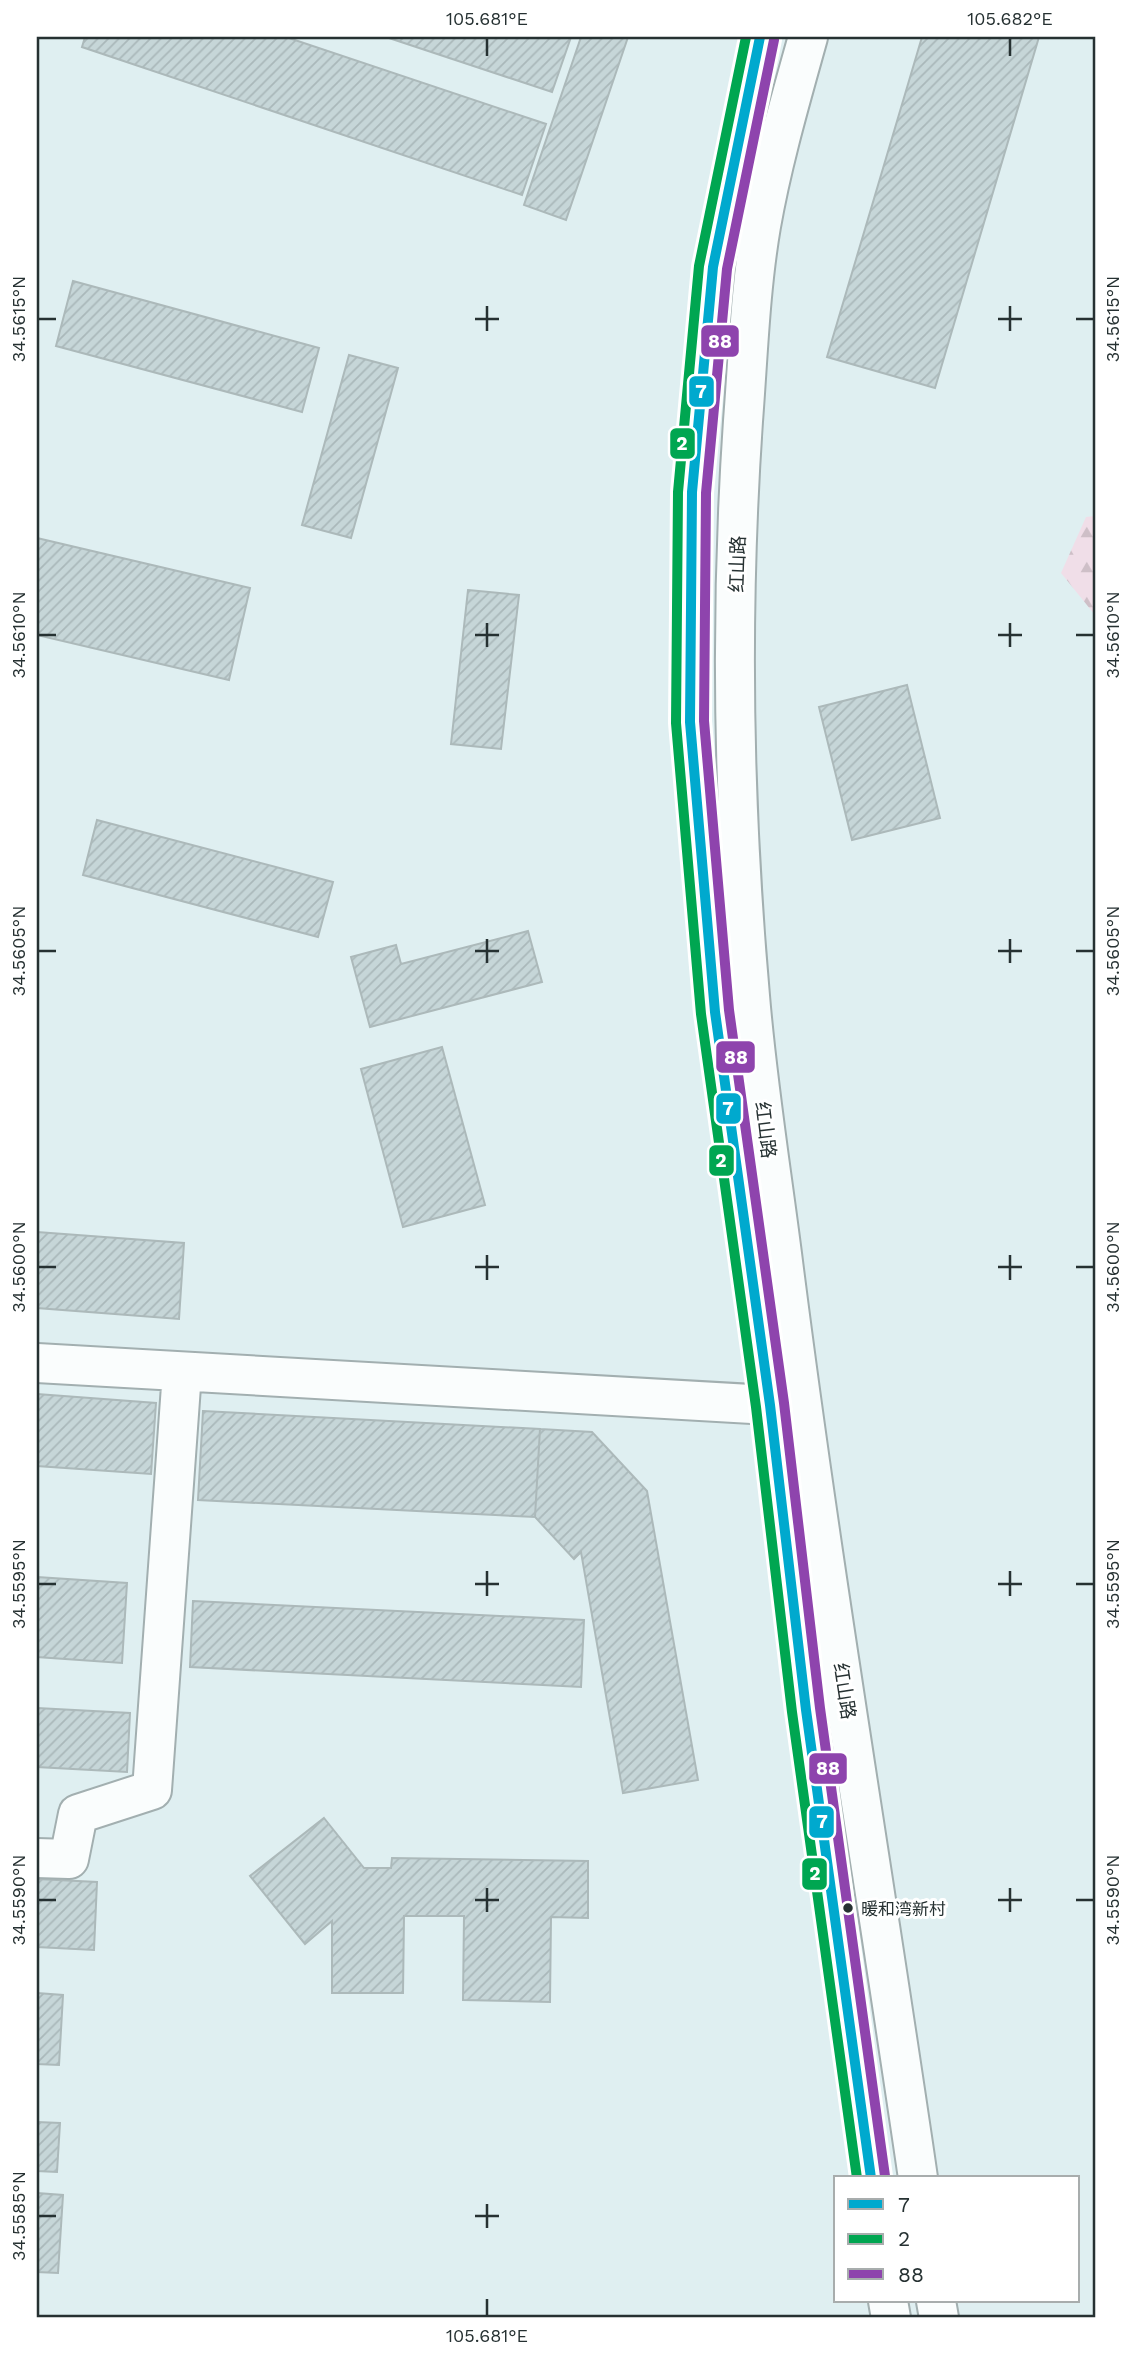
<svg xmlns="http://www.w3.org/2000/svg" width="1132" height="2355" font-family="'Work Sans','Noto Sans SC',sans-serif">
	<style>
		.forest { fill: url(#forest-firs) }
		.building { fill: url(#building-hatch); stroke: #acb9ba; stroke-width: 2 }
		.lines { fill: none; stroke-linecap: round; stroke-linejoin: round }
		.street-casing { stroke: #a2afb0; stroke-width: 42 }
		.highway-casing { stroke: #a2afb0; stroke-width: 42 }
		.street { stroke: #fafdfd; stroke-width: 38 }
		.highway { stroke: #fafdfd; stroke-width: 38 }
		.bus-1-casing { stroke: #fff; stroke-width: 16 }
		.bus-2-casing { stroke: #fff; stroke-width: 16 }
		.bus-3-casing { stroke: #fff; stroke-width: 16 }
		.bus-1 { stroke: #00a9ce; stroke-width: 10 }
		.bus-2 { stroke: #00a651; stroke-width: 10 }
		.bus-3 { stroke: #8e44ad; stroke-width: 10 }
		.ticks { fill: none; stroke: #263132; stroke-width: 2.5 }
		.bus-dot { fill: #263132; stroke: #fff; stroke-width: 2.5 }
		.labels { text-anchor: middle; stroke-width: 6; stroke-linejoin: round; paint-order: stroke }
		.bus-label { font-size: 17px; fill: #263132; stroke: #fff; text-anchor: start }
		.street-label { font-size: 19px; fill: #263132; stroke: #fff }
		.line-badge { stroke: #fff; stroke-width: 2.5 }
		.badge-label { font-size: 19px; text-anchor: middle; font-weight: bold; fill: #fff }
		.neatline { fill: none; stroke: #263132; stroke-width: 2.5 }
		.ticks-label { font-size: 18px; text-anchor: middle; fill: #263132 }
	</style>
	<defs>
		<pattern id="forest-firs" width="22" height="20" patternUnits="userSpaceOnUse" patternTransform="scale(1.75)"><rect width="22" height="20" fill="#f0dee8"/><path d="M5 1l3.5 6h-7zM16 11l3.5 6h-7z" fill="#cebfc7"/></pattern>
		<pattern id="building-hatch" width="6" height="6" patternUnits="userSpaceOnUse" patternTransform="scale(1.75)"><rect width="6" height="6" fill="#c6d6d8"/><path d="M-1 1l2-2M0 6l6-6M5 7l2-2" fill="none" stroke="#aab8ba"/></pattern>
	</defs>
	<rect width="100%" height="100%" fill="#dfeff1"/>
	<path class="forest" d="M1095,516V615L1061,573L1086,517Z"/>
	<path class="building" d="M85,37H286L546,124L522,195L82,47Z
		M386,37H571L552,92Z
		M581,37H628L566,220L524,205Z
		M922,37H1039L935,388L827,357Z
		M73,281L319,348L302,412L56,346Z
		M349,355L398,368L351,538L302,525Z
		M37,538L250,588L229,680L37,635Z
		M468,590L519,595L501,749L451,744Z
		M907,685L940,818L852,840L819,707Z
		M97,820L333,882L318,937L83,875Z
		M528,931L542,982L370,1027L351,957L396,945L401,964Z
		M442,1047L485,1205L403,1227L361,1069Z
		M37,1232L184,1243L179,1319L37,1308Z
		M37,1394L156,1403L151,1474L37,1466Z
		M203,1411L540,1429L535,1517L198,1500Z
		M540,1429L592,1432L647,1491L698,1780L623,1793L581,1552L574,1559L535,1517Z
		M37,1577L127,1583L122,1663L37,1657Z
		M193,1601L584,1620L581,1687L190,1667Z
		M37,1708L130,1713L127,1772L37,1767Z
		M324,1818L364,1868H391L392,1858L588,1861V1918L551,1917L550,2002L463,2000L464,1916H404L403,1993H332V1921L305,1944L250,1876Z
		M37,1879L97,1882L94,1950L37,1947Z
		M37,1993L63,1995L59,2065L37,2064Z
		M37,2122L60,2123L57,2172L37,2171Z
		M37,2193L63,2195L58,2273L37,2272Z"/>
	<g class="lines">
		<g class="street-casing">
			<path id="street" d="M37,1363L770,1405
				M37,1858L69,1859L78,1814L152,1790L182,1372"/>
		</g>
		<g class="highway-casing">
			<path id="highway" d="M760,37L713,267L692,492L690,722L715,1012L770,1405L806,1710L871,2178
				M808,37C791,98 772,163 761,226C750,290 748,357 743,421C730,612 733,805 750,996C757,1082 771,1168 782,1254C821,1563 873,1870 918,2178
				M888,2301L891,2318
				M936,2301L939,2318"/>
		</g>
		<use href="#street" class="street"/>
		<use href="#highway" class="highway"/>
		<g class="bus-1-casing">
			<path id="bus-1" d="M760,37L713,267L692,492L690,722L715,1012L770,1405L806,1710L871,2178"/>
		</g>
		<g class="bus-2-casing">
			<path id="bus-2" d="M746,37L699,266L678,492L676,723L701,1014L756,1407L792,1712L857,2178"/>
		</g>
		<g class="bus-3-casing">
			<path id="bus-3" d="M774,40L727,269L706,493L704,721L729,1010L784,1403L820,1708L885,2176"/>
		</g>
		<use href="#bus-1" class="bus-1"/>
		<use href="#bus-2" class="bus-2"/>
		<use href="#bus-3" class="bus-3"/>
	</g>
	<path class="ticks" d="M487,38V56M1010,38V56M487,306V331M1010,306V331M38,319H56M475,319H499M998,319H1022M1076,319H1094M487,623V647M1010,623V647M38,635H56M475,635H499M998,635H1022M1076,635H1094M487,939V963M1010,939V963M38,951H56M475,951H499M998,951H1022M1076,951H1094M487,1255V1280M1010,1255V1280M38,1267H56M475,1267H499M998,1267H1022M1076,1267H1094M487,1571V1596M1010,1571V1596M38,1584H56M475,1584H499M998,1584H1022M1076,1584H1094M487,1888V1912M1010,1888V1912M38,1900H56M475,1900H499M998,1900H1022M1076,1900H1094M487,2204V2228M38,2216H56M475,2216H499M487,2299V2316"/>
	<circle class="bus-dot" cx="848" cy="1908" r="6"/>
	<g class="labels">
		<g class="bus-label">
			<text x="861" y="1915">暖和湾新村</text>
		</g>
		<g class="street-label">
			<text transform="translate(737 564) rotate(-88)" y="7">红山路</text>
			<text transform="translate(766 1130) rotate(83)" y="7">红山路</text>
			<text transform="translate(845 1691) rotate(81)" y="7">红山路</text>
		</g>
	</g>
	<g class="line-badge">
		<rect x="700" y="324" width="40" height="34" rx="7" fill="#8e44ad"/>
		<rect x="688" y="375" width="27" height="33" rx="7" fill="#00a9ce"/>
		<rect x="669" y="427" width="27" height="33" rx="7" fill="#00a651"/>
		<rect x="715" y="1040" width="41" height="34" rx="7" fill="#8e44ad"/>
		<rect x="715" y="1092" width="27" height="33" rx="7" fill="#00a9ce"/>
		<rect x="708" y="1144" width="27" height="33" rx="7" fill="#00a651"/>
		<rect x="808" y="1752" width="40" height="33" rx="7" fill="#8e44ad"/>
		<rect x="808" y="1805" width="27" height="34" rx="7" fill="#00a9ce"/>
		<rect x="801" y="1857" width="27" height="34" rx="7" fill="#00a651"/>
	</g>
	<g class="badge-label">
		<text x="720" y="348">88</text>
		<text x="701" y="398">7</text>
		<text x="682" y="450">2</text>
		<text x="736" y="1064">88</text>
		<text x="728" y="1115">7</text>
		<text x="721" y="1167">2</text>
		<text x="828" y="1775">88</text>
		<text x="822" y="1828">7</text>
		<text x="815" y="1880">2</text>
	</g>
	<rect width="1132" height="2355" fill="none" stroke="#ffffff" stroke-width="77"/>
	<rect x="834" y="2176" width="245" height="126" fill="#ffffff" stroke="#a8adad" stroke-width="2"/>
	<rect x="848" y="2199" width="35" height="10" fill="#00a9ce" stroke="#a8adad" stroke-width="2"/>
	<text x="898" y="2212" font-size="21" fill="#263132">7</text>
	<rect x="848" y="2234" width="35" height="10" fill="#00a651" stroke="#a8adad" stroke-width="2"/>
	<text x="898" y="2246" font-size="21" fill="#263132">2</text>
	<rect x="848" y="2269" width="35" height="10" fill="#8e44ad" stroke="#a8adad" stroke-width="2"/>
	<text x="898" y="2282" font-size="21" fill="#263132">88</text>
	<rect x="38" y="38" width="1056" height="2278" class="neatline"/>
	<g class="ticks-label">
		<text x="487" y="25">105.681°E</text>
		<text x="1010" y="25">105.682°E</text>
		<text transform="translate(19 319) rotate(-90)" y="6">34.5615°N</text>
		<text transform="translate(1113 319) rotate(-90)" y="6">34.5615°N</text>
		<text transform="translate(19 635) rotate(-90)" y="6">34.5610°N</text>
		<text transform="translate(1113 635) rotate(-90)" y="6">34.5610°N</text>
		<text transform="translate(19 951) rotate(-90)" y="6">34.5605°N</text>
		<text transform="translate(1113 951) rotate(-90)" y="6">34.5605°N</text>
		<text transform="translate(19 1267) rotate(-90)" y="6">34.5600°N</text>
		<text transform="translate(1113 1267) rotate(-90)" y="6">34.5600°N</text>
		<text transform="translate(19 1584) rotate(-90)" y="6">34.5595°N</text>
		<text transform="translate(1113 1584) rotate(-90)" y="6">34.5595°N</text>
		<text transform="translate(19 1900) rotate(-90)" y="6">34.5590°N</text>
		<text transform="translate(1113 1900) rotate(-90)" y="6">34.5590°N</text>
		<text transform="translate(19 2216) rotate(-90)" y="6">34.5585°N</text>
		<text x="487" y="2342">105.681°E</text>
	</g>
</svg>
